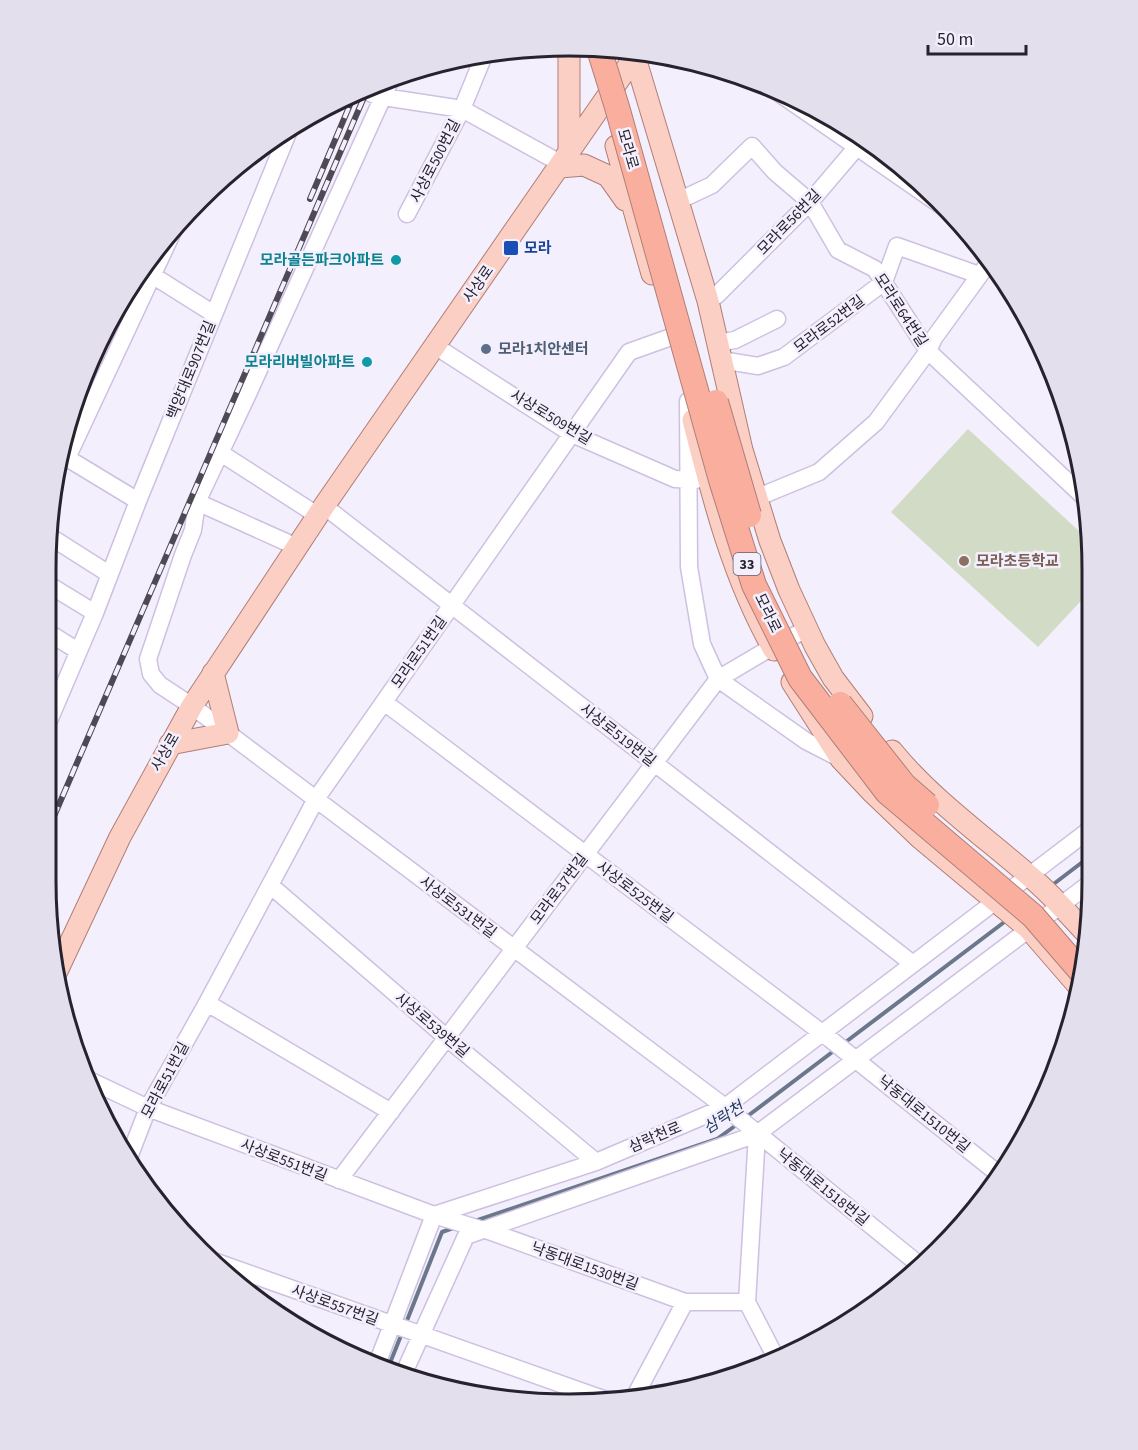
<svg xmlns="http://www.w3.org/2000/svg" width="1138" height="1450" font-family="'Source Sans 3','Noto Sans KR',sans-serif">
	<style>
		.green { fill: #d2dbc5 }
		.lines { fill: none; stroke-linecap: round; stroke-linejoin: round }
		.stream { stroke: #6b778b; stroke-width: 4 }
		.minor-casing { stroke: #cec0e1; stroke-width: 19 }
		.major-casing { stroke: #b07e77; stroke-width: 23 }
		.minor { stroke: #fff; stroke-width: 16 }
		.major { stroke: #fccfc5; stroke-width: 21 }
		.rail-casing { stroke: #4e4955; stroke-width: 6 }
		.rail { stroke: #f4effc; stroke-width: 4; stroke-dasharray: 11; stroke-linecap: butt }
		.highway-bridge-casing { stroke: #b07e77; stroke-width: 26; stroke-linecap: butt }
		.highway-bridge { stroke: #faaf9e; stroke-width: 24 }
		.transit-dot { fill: #1a4fb4; stroke: #f4effc; stroke-width: 2 }
		.culture-dot { fill: #0f9aa8; stroke: #f4effc; stroke-width: 2 }
		.service-dot { fill: #5c6f8a; stroke: #f4effc; stroke-width: 2 }
		.education-dot { fill: #8d6e63; stroke: #f4effc; stroke-width: 2 }
		.labels { text-anchor: middle; stroke-width: 5; stroke-linejoin: round; paint-order: stroke }
		.shield { fill: #f4effc; stroke: #64606c; stroke-width: 1.5 }
		.shield-label { font-size: 14px; font-weight: bold; fill: #27222e }
		.street-label { font-size: 15px; fill: #27222e; stroke: #f4effc }
		.transit-label { font-size: 15px; font-weight: bold; fill: #164399; stroke: #f4effc; text-anchor: start }
		.culture-label { font-size: 15px; font-weight: bold; fill: #0d838f; stroke: #f4effc; text-anchor: end }
		.service-label { font-size: 15px; font-weight: bold; fill: #4e5e75; stroke: #f4effc; text-anchor: start }
		.education-label { font-size: 15px; font-weight: bold; fill: #785e54; stroke: #f4effc; text-anchor: start }
		.water-label { font-size: 16px; font-style: italic; fill: #244065; stroke: #f4effc }
		.rim { fill: none; stroke: #27222e; stroke-width: 3 }
	</style>
	<rect width="100%" height="100%" fill="#f4effc"/>
	<path class="green" d="M968,429L1092,543V589L1038,647L891,512Z"/>
	<g class="lines">
		<path class="stream" d="M1051,886L1093,854
			M843,1044L1007,920
			M745,1118L835,1050
			M475,1221L717,1139L739,1123
			M406,1323L442,1232L456,1227
			M388,1368L402,1333"/>
		<g class="minor-casing">
			<path id="minor" d="M392,77L247,396L197,502L193,530L183,555L148,659L151,674L160,685L192,706L725,1107L922,1267
				M773,89L952,213
				M363,90L377,96L462,109L562,164
				M678,201L712,185L752,146L775,172L810,202L838,250L875,269L928,351L1084,497
				M407,214L462,109L485,53
				M144,270L214,314
				M708,301L717,295L810,202L856,148L860,136
				M717,343L735,340L777,319
				M435,346L572,434L675,479L696,480
				M721,360L758,366L784,357L884,282L897,246L979,275
				M688,401L689,567L702,644L718,679L806,741L841,759
				M219,452L317,515
				M62,455L138,501
				M67,458L175,227
				M756,498L819,472L876,422L928,351L934,338L990,261
				M197,502L297,547
				M324,506L913,964
				M46,534L109,574
				M46,583L95,613
				M46,631L78,651
				M384,702L830,1039L1001,1176
				M45,730L95,613L138,501L290,128
				M270,885L447,1038L596,1162
				M207,1003L391,1112
				M89,1080L148,1108L434,1215L483,1230
				M757,1134L747,1302L776,1358
				M128,1160L148,1108L207,1003L316,799L629,352L671,337
				M339,1180L718,679L772,647L807,629
				M486,1230L685,1302H747
				M208,1259L606,1400
				M377,1364L434,1215L596,1162L725,1107L1093,827
				M403,1375L466,1236L757,1134L1093,881
				M635,1396L685,1302"/>
		</g>
		<g class="major-casing">
			<path id="major" d="M569,47V153
				M633,51L708,301L742,450L770,541L789,590L815,646L833,678L862,716
				M616,146L652,274
				M560,167L584,165L608,176L625,200
				M693,420C713,499 733,578 774,650
				M792,682L841,759L873,793L920,838L1029,929L1081,989
				M170,744L228,733L213,673
				M892,751C932,800 985,837 1033,879C1053,896 1070,916 1088,935
				M57,971L120,837L192,706L324,506L638,52"/>
		</g>
		<use href="#minor" class="minor"/>
		<use href="#major" class="major"/>
		<g class="rail-casing">
			<path id="rail" d="M310,199L355,93
				M45,837L368,88"/>
		</g>
		<use href="#rail" class="rail"/>
		<g class="highway-bridge-casing">
			<path id="highway-bridge" d="M598,46L617,107L721,480L754,585L800,678L887,792L1033,916L1084,975
				M716,402L749,515
				M840,704L904,785L927,805"/>
		</g>
		<use href="#highway-bridge" class="highway-bridge"/>
	</g>
	<rect class="transit-dot" x="503" y="240" width="16" height="16" rx="3"/>
	<g class="culture-dot">
		<circle cx="396" cy="260" r="6"/>
		<circle cx="367" cy="362" r="6"/>
	</g>
	<circle class="service-dot" cx="486" cy="349" r="6"/>
	<circle class="education-dot" cx="964" cy="561" r="6"/>
	<g class="labels">
		<rect class="shield" x="733.5" y="553" width="27" height="22" rx="4.5"/>
		<g class="shield-label">
			<text x="747" y="569">33</text>
		</g>
		<g class="street-label">
			<text transform="translate(628 149) rotate(74)" y="5">모라로</text>
			<text transform="translate(435 161) rotate(-63)" y="5">사상로500번길</text>
			<text transform="translate(789 222) rotate(-46)" y="5">모라로56번길</text>
			<text transform="translate(478 284) rotate(-55)" y="5">사상로</text>
			<text transform="translate(901 310) rotate(57)" y="5">모라로64번길</text>
			<text transform="translate(829 324) rotate(-37)" y="5">모라로52번길</text>
			<text transform="translate(191 370) rotate(-68)" y="5">백양대로907번길</text>
			<text transform="translate(551 417) rotate(31)" y="5">사상로509번길</text>
			<text transform="translate(768 613) rotate(64)" y="5">모라로</text>
			<text transform="translate(419 652) rotate(-55)" y="5">모라로51번길</text>
			<text transform="translate(618 735) rotate(38)" y="5">사상로519번길</text>
			<text transform="translate(165 752) rotate(-60)" y="5">사상로</text>
			<text transform="translate(559 889) rotate(-53)" y="5">모라로37번길</text>
			<text transform="translate(635 892) rotate(37)" y="5">사상로525번길</text>
			<text transform="translate(458 907) rotate(37)" y="5">사상로531번길</text>
			<text transform="translate(432 1025) rotate(40)" y="5">사상로539번길</text>
			<text transform="translate(165 1080) rotate(-62)" y="5">모라로51번길</text>
			<text transform="translate(924 1114) rotate(39)" y="5">낙동대로1510번길</text>
			<text transform="translate(655 1137) rotate(-23)" y="5">삼락천로</text>
			<text transform="translate(284 1160) rotate(21)" y="5">사상로551번길</text>
			<text transform="translate(823 1187) rotate(39)" y="5">낙동대로1518번길</text>
			<text transform="translate(585 1266) rotate(20)" y="5">낙동대로1530번길</text>
			<text transform="translate(335 1305) rotate(20)" y="5">사상로557번길</text>
		</g>
		<g class="transit-label">
			<text x="524" y="253">모라</text>
		</g>
		<g class="culture-label">
			<text x="384" y="265">모라골든파크아파트</text>
			<text x="355" y="367">모라리버빌아파트</text>
		</g>
		<g class="service-label">
			<text x="498" y="354">모라1치안센터</text>
		</g>
		<g class="education-label">
			<text x="976" y="566">모라초등학교</text>
		</g>
		<g class="water-label">
			<text transform="translate(723 1117) rotate(-33)" y="6">삼락천</text>
		</g>
	</g>
	<path d="M0 0H1138V1450H0ZM569 56H569A513 513 0 0 1 1082 569V881A513 513 0 0 1 569 1394H569A513 513 0 0 1 56 881V569A513 513 0 0 1 569 56Z" fill="#e4dfec" fill-rule="evenodd"/>
	<path class="rim" d="M569 56H569A513 513 0 0 1 1082 569V881A513 513 0 0 1 569 1394H569A513 513 0 0 1 56 881V569A513 513 0 0 1 569 56Z"/>
	<path d="M928 45v9h98v-9" fill="none" stroke="#27222e" stroke-width="3"/>
	<text x="937" y="45" font-size="18" fill="#27222e" stroke="#f4effc" stroke-width="4.5" paint-order="stroke">50 m</text>
</svg>
